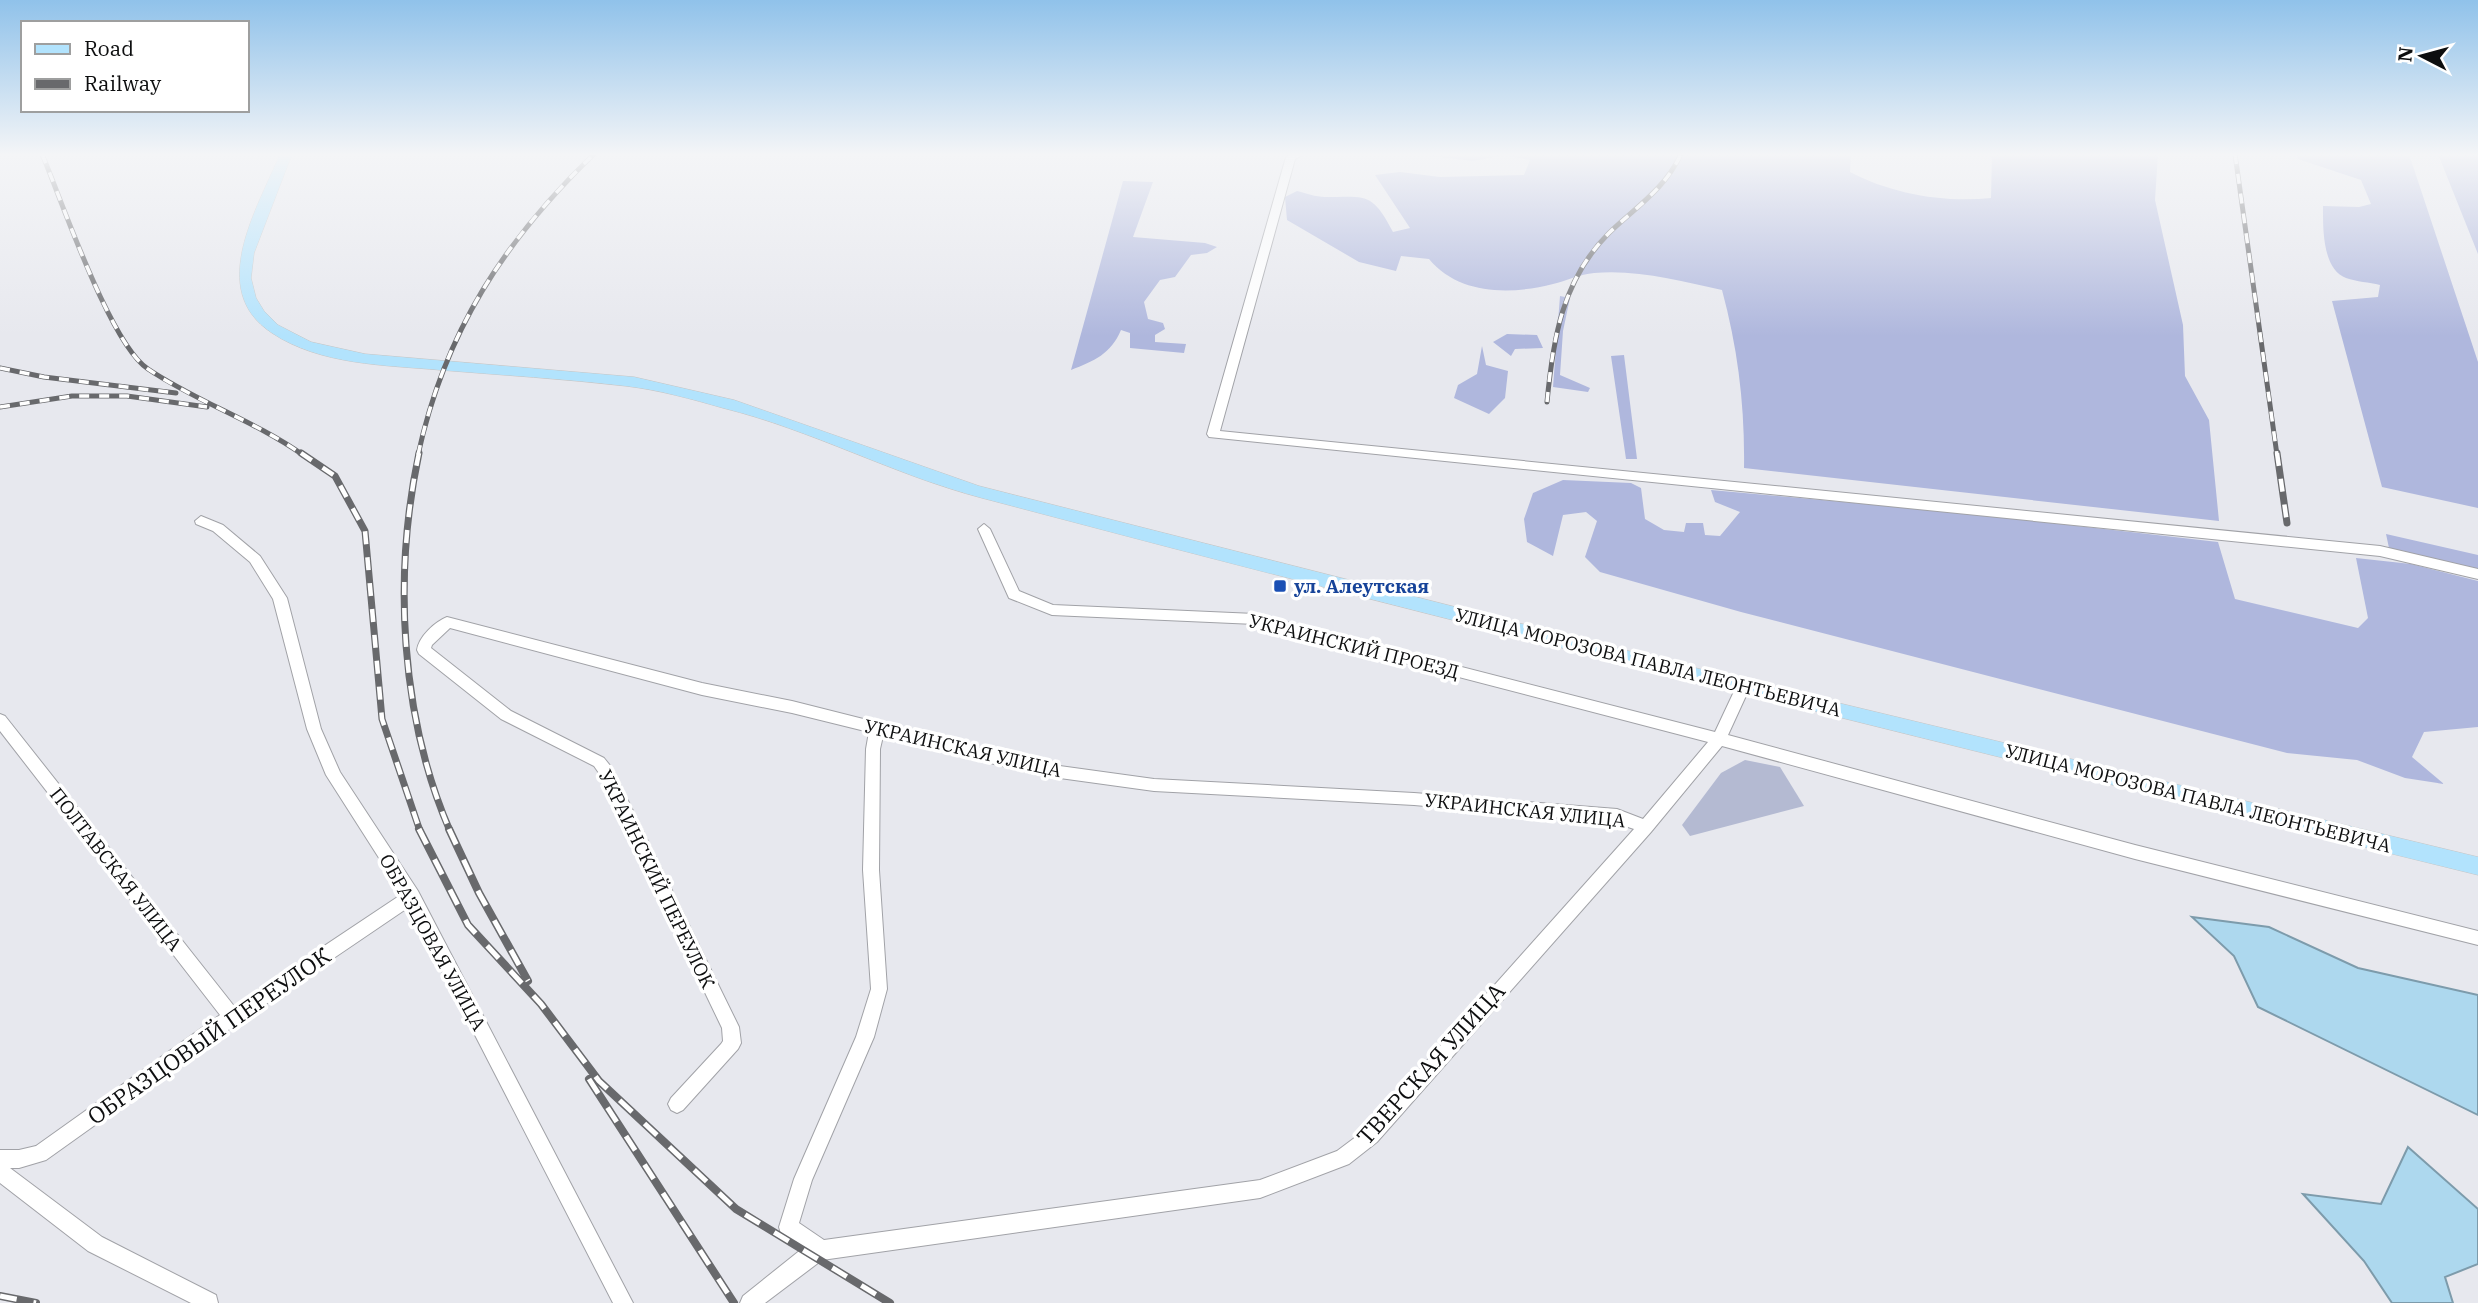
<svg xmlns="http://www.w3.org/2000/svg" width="2478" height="1303" viewBox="0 0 2478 1303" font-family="'IBM Plex Serif',serif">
<rect width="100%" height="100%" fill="#e7e8ee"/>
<!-- green -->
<path fill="#b4bad2" d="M 1745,760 L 1780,767 L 1804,806 L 1690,836 L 1682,825 L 1721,773 Z"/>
<!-- forest -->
<path fill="#afb7dd" d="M 1414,154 L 1851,154 L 1850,172 C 1892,194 1944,203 1991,198 L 1992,154 L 2158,154 L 2155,200 L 2183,325 L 2185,376 L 2209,420 L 2219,521 L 1744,468 C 1745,407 1738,349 1722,290 C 1681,281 1636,269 1594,273 C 1580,274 1566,281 1553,284 C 1510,295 1459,295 1429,259 L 1401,256 L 1396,271 L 1359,262 L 1287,220 L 1285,197 L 1297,191 C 1305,193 1316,197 1325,197 C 1365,197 1372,191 1393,232 L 1410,228 L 1375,175 L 1400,172 L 1440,177 L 1524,175 L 1530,160 L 1505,155 L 1473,161 Z
M 2296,154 L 2409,154 L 2478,362 L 2478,508 L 2382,487 L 2332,301 L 2378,297 L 2380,285 C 2369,282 2357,282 2346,278 C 2322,269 2323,227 2323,206 L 2359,207 L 2371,204 L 2361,180 L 2298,159 Z
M 2438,154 L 2478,154 L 2478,254 Z
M 1123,181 L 1153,182 L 1133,237 L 1205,243 L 1217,247 L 1207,253 L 1191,255 L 1175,277 L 1160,280 L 1144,302 L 1148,319 L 1163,323 L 1165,329 L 1155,335 L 1155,342 L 1186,344 L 1184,353 L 1130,348 L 1130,333 L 1121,330 C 1111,354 1094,361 1071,370 Z
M 1560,296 L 1570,298 L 1563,331 L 1560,375 L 1590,388 L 1588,392 L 1553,387 Z
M 1507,334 L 1537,335 L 1543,348 L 1515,349 L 1511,356 L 1493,342 Z
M 1482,346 L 1486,365 L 1508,371 L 1505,398 L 1489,414 L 1454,398 L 1458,385 L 1477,374 Z
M 1624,355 L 1637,459 L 1626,459 L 1611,356 Z
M 1563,480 L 1631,483 L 1641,488 L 1645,519 L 1664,530 L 1684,532 L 1686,523 L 1703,523 L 1705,535 L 1720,536 L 1740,512 L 1715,502 L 1711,490 L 1964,513 L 2218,542 L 2235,599 L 2358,628 L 2368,618 L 2356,558 L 2411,564 L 2478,581 L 2478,727 L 2424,732 L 2412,757 L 2444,784 L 2405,778 L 2357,760 L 2287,753 L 1741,612 L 1600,572 L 1585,557 L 1597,521 L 1586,512 L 1563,515 L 1553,556 L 1527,542 L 1524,519 L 1533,493 Z
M 2386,534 L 2478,555 L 2478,569 L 2389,548 Z"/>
<!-- water -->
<path fill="#add8ee" stroke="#7d9bab" stroke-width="2" d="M 2192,917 L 2269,927 L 2358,968 L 2478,995 L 2478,1115 L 2258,1007 L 2234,956 Z
M 2408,1147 L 2478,1209 L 2478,1264 L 2445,1277 L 2453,1303 L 2392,1303 L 2364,1261 L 2303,1194 L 2381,1204 Z"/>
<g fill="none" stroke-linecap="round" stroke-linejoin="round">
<defs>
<path id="minor" d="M 1291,154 L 1304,154 L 1295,159 L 1220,431 L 2380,546 L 2478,569 L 2478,579 L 2380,556 L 1209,437 L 1207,434 L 1286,157 Z
M 201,516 L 223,525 L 260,556 L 287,598 L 321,729 L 340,772 L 418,891 L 633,1303 L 613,1303 L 409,907 L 238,1023 L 46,1160 L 19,1168 L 10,1168 L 102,1237 L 216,1295 L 218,1303 L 191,1303 L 88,1251 L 0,1183 L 0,1150 L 19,1150 L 36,1146 L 220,1015 L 0,731 L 0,714 L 5,716 L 234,1006 L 402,894 L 326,775 L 307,729 L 273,599 L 250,562 L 213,531 L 196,524 L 195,521 Z
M 984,524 L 990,529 L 1019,591 L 1053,605 L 1255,614 L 1715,732 L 1738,683 L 1748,683 L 1750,687 L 1728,735 L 2135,845 L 2478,931 L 2478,945 L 2135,859 L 1722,746 L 1651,832 L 1377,1142 L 1349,1164 L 1260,1198 L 822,1260 L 765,1303 L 740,1303 L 743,1296 L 803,1248 L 781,1234 L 779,1227 L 794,1179 L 856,1037 L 871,989 L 863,870 L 866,749 L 869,732 L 792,713 L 702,695 L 450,628 L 432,645 L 431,648 L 511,711 L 604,758 L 612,768 L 739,1027 L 741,1043 L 738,1049 L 683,1110 L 677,1113 L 671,1110 L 668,1104 L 671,1098 L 721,1044 L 723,1041 L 722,1028 L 601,776 L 594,766 L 501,719 L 419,654 L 417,650 C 419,636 435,622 447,617 L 702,683 L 792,701 L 1038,763 L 1154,779 L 1414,793 L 1617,809 L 1643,819 L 1708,742 L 1255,624 L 1052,615 L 1009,598 L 978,529 ZM 883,736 L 1038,775 L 1154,791 L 1414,805 L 1616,823 L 1634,829 L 1365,1130 L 1337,1151 L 1260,1180 L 824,1240 L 799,1223 L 812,1180 L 874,1037 L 887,989 L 879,870 L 880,749 Z"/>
<path id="major" d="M 280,154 L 292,154 L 254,253 L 251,278 L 256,298 L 264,311 L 278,325 L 311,342 L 365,354 L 634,377 L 734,400 L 979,486 L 1743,680 L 2478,857 L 2478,875 C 1979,752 1479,630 982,498 C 894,475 812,430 723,408 C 692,399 659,390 626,386 C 565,379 502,375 440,370 C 385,365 320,365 272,333 C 206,290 258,208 280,154 Z"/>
</defs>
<!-- minor casing -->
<use href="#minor" stroke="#a1a2a7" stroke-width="2"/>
<!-- major casing -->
<use href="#major" stroke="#c5c5c5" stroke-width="1"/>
<!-- minor -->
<use href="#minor" fill="#fff" fill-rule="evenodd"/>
<!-- major -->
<use href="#major" fill="#b2e3fd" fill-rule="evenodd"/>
<defs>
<path id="rail-far2" d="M 42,154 C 62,201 110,344 148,369 C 197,402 255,421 303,455
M 2235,154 L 2277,455
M 0,368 L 44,377 L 176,393
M 1547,402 C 1553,339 1562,280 1609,233 C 1636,207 1665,189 1681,154
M 0,407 L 72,396 L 127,396 L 207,407
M 418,455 C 445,331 504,241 594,154"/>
<path id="rail-far1" d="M 301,453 L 335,476 L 365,531 L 382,719 L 420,831
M 419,453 C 393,575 400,716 450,831
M 2277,453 L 2287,523"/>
<path id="rail" d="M 419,829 L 468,925 L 541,1004 L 599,1081 L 736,1209 L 890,1303
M 449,829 L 479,893 L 528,981
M 589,1079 L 734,1303
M 0,1296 L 36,1303"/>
</defs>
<!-- rail-far2 casing -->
<use href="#rail-far2" stroke="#68696c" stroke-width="5"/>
<!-- rail-far1 casing -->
<use href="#rail-far1" stroke="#68696c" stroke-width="7"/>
<!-- rail casing -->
<use href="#rail" stroke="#68696c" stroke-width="8"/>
<!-- rail-far2 -->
<use href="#rail-far2" stroke="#fff" stroke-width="3.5" stroke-dasharray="10" stroke-linecap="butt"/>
<!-- rail-far1 -->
<use href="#rail-far1" stroke="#fff" stroke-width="4.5" stroke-dasharray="13" stroke-linecap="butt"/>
<!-- rail -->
<use href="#rail" stroke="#fff" stroke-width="5" stroke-dasharray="17" stroke-linecap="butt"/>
</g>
<!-- sky -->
<linearGradient id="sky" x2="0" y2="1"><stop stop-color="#90c2ea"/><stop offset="0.46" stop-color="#f4f5f7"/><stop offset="1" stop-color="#f4f5f7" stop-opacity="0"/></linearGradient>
<rect width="2478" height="336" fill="url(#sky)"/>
<!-- markers -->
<rect fill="#1a4fb4" stroke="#fff" stroke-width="2.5" x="1273" y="579" width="14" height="14" rx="3.5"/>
<g text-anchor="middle" stroke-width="7" stroke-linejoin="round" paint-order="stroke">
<!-- transit labels -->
<g font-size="19" font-weight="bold" fill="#164399" stroke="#fff" text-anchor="start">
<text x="1294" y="593">ул. Алеутская</text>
</g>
<!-- street labels -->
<g font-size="19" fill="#0d0e0f" stroke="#fff">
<text transform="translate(1354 646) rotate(14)" y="7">УКРАИНСКИЙ ПРОЕЗД</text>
<text transform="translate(1648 662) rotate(14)" y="7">УЛИЦА МОРОЗОВА ПАВЛА ЛЕОНТЬЕВИЧА</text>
<text transform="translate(963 748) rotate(13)" y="7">УКРАИНСКАЯ УЛИЦА</text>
<text transform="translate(2198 798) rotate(14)" y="7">УЛИЦА МОРОЗОВА ПАВЛА ЛЕОНТЬЕВИЧА</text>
<text transform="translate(1525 810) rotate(6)" y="7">УКРАИНСКАЯ УЛИЦА</text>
<text transform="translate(116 869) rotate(52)" y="7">ПОЛТАВСКАЯ УЛИЦА</text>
<text transform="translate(657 879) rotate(64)" y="7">УКРАИНСКИЙ ПЕРЕУЛОК</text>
<text transform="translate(433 942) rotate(61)" y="7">ОБРАЗЦОВАЯ УЛИЦА</text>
</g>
<!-- near-street labels -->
<g font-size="23" fill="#0d0e0f" stroke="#fff">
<text transform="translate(209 1036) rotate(-35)" y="8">ОБРАЗЦОВЫЙ ПЕРЕУЛОК</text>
<text transform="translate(1431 1064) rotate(-48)" y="8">ТВЕРСКАЯ УЛИЦА</text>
</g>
</g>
<!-- legend -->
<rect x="21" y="21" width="228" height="91" fill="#ffffff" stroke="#9e9f9f" stroke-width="2"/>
<rect x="35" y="44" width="35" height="10" fill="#b2e3fd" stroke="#9e9f9f" stroke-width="2"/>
<text x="84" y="56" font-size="21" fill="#0d0e0f">Road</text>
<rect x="35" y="79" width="35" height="10" fill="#68696c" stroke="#9e9f9f" stroke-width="2"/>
<text x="84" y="91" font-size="21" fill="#0d0e0f">Railway</text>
<!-- north arrow -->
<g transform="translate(2422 56) rotate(276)" stroke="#ffffff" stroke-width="5" paint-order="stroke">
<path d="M0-5L12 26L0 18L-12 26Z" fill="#0d0e0f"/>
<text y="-10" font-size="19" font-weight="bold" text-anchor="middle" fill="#0d0e0f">N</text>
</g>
</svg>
